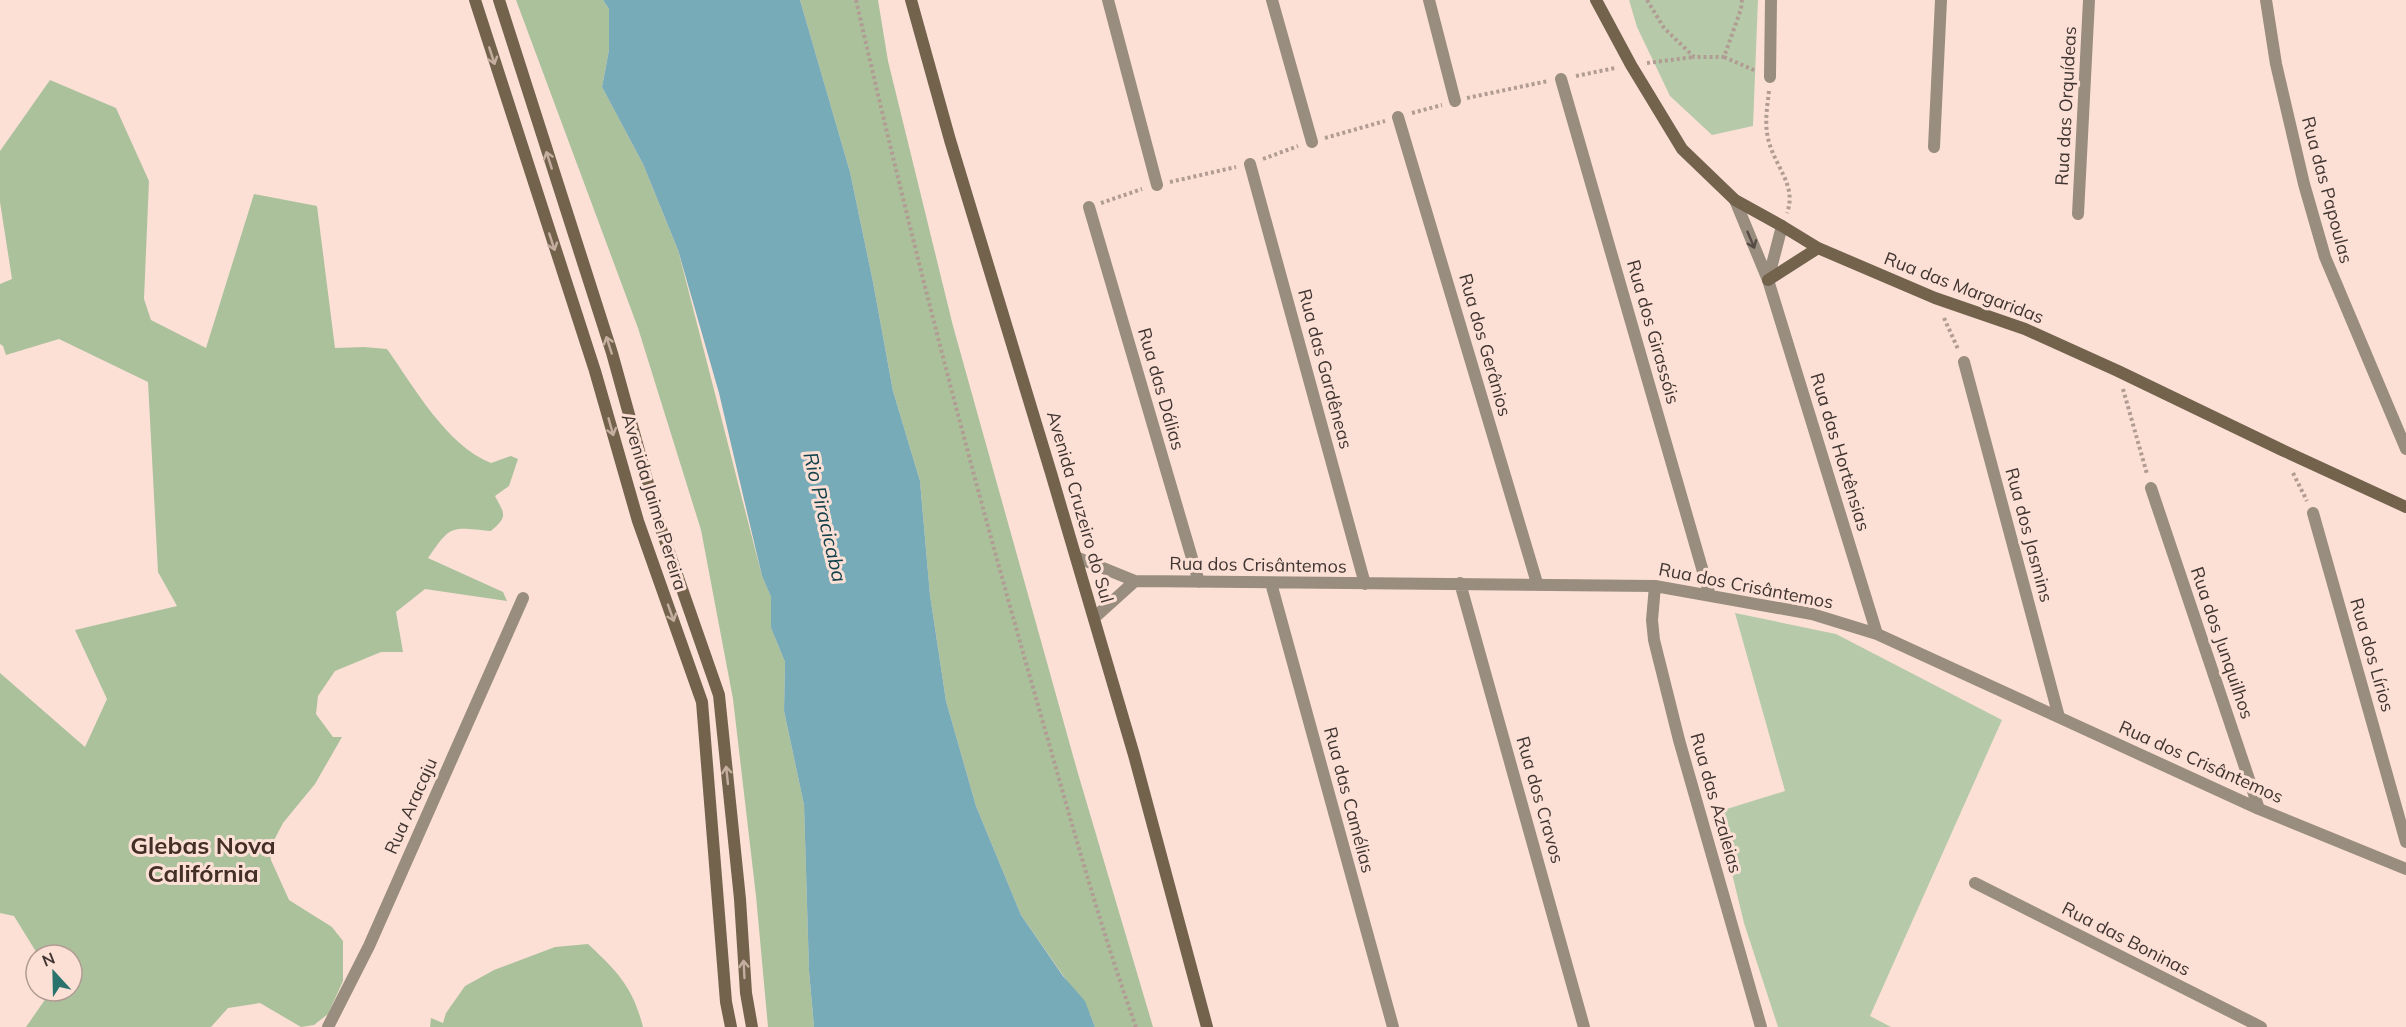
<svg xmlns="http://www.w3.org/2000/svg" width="2406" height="1027" viewBox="0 0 2406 1027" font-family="Mulish,sans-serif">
<rect width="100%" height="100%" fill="#fce0d6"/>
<!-- green -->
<path fill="#b6caa9" d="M 1629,0 L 1758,0 L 1753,126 L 1712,135 L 1670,96 L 1637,27 Z
M 1735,613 L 1836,634 L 2002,720 L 1870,1016 L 1891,1027 L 1778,1027 L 1744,923 L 1717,812 L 1785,791 Z"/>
<!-- forest -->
<path fill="#abc19c" d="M 516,0 L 603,0 L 609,9 L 609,50 L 602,87 L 643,164 L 678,250 L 762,576 L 771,597 L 771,628 L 785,662 L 784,711 L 804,805 L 809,971 L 814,1027 L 768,1027 L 756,896 L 733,699 L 701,530 L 638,328 Z
M 800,0 L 878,0 L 888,61 L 953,326 L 1077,770 L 1153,1027 L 1095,1027 L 1090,1014 L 1021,915 L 976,806 L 946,701 L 930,595 L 920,481 L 893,391 L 873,282 L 850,172 Z
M 50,80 L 116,108 L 149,181 L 144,299 L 151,320 L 206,348 L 254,194 L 317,206 L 335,348 L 364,347 L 387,349 C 414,387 447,446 491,463 L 511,456 L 518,459 L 509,486 L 495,496 C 505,515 508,516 491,531 C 451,527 451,524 428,558 L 503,592 L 507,601 L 425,589 L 396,612 L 403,652 L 381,652 L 335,671 L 318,696 L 316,714 L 333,737 L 342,737 L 315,784 L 283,823 L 270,848 L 271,860 L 289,900 L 332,927 L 343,941 L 343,981 L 328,1014 L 314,1025 L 301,1027 L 260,1003 L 228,1008 L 211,1027 L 26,1027 L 51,991 L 72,991 L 72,955 L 38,955 L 14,916 L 0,913 L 0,673 L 85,747 L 107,699 L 75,630 L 177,606 L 158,572 L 148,382 L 59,339 L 6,355 L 3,346 L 0,344 L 0,284 L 12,279 L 0,202 L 0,151 Z
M 588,944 C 617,971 633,987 643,1027 L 430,1027 L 431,1018 L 443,1023 L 446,1013 L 465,986 L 494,970 L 555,947 Z"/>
<!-- water -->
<path fill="#78abb8" d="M 603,0 L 800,0 L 850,172 L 873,282 L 893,391 L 920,481 L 930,595 L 946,701 L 976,806 L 1021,915 L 1063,976 L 1085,1001 L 1095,1027 L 814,1027 L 809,971 L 804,805 L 784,711 L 785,662 L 771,628 L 771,597 L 762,576 L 719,393 L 678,250 L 643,164 L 602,87 L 609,50 L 609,9 Z"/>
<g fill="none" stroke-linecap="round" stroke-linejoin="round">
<!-- path -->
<path stroke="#b19c94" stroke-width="4" stroke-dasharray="3 3" stroke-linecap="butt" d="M 856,0 C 910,236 971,472 1038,705 C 1069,813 1098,921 1136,1027
M 1647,0 L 1664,28 L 1694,57 L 1724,57 L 1741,9 L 1742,0
M 1724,57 L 1756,71
M 1647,63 L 1694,57
M 1576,76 L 1615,68
M 1769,91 C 1767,108 1764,125 1769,142 C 1776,168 1797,186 1787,213
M 1467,98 L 1548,81
M 1412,113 L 1442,105
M 1325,138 L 1385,121
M 1263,159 L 1298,146
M 1170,182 L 1236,167
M 1101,203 L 1142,189
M 1944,318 L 1958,349
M 2123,389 L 2147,474
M 2293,473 L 2307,501"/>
<!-- street -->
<path stroke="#998d7f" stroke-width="12" d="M 1108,0 L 1157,185
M 1272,0 L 1312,142
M 1429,0 L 1455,101
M 2266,0 L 2276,64 L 2304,184 L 2325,257 L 2406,449
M 1770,77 L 1771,0
M 1561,79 L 1710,596
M 1398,117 L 1537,583
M 1934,147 L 1941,0
M 1250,164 L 1365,584
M 1735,200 L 1768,280 L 1877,634
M 1089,207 L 1199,582
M 2078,214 L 2089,0
M 1768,280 L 1782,226
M 1964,362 L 2059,717
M 2151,488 L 2259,809
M 2313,513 L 2406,842
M 1076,557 L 1135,581 L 1655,586 L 1812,614 L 1877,634 L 2259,809 L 2406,869
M 1271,583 L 1393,1027
M 1460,583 L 1584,1027
M 1655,586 L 1652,620 L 1654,640 L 1679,740 L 1761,1027
M 1094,618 L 1135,581
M 1975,883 L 2261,1027
M 328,1027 L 369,946 L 523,598"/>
<!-- secondary -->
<path stroke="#73634d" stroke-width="12" d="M 475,0 L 595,371 L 638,521 L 702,702 L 726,1002 L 731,1027
M 499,0 L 612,353 L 659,523 L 719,695 L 740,899 L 746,993 L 752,1027
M 911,0 L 950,140 L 1051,473 L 1134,755 L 1207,1027
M 1596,0 L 1631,65 L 1682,149 L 1735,200 L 1782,226 L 1818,248 L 1935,298 L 2025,329 L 2118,371 L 2282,450 L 2406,507
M 1768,280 L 1818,248"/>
</g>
<!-- one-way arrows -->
<defs><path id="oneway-shaft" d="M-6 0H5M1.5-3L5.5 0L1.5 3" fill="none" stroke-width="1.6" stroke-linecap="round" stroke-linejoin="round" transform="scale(1.5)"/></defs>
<g stroke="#c5ae9f">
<use href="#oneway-shaft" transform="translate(492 56) rotate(72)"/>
<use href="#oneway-shaft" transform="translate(549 160) rotate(-108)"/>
<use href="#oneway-shaft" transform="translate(552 242) rotate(72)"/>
<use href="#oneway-shaft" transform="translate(609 345) rotate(-108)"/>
<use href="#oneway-shaft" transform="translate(611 427) rotate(74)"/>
<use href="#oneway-shaft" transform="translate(671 613) rotate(70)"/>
<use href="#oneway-shaft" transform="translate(727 775) rotate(-96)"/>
<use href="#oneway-shaft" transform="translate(744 969) rotate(-93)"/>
</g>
<use stroke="#564b44" href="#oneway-shaft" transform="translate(1751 240) rotate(67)"/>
<g text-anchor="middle" stroke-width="6" stroke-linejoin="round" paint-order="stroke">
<!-- street labels -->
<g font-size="18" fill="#403531" stroke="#fce0d6">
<text transform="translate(2066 106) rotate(-87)" y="6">Rua das Orquídeas</text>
<text transform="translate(2327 190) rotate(75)" y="6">Rua das Papoulas</text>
<text transform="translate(1964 288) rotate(21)" y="6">Rua das Margaridas</text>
<text transform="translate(1653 332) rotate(74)" y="6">Rua dos Girassóis</text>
<text transform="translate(1485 345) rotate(74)" y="6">Rua dos Gerânios</text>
<text transform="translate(1325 369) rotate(75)" y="6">Rua das Gardêneas</text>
<text transform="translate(1161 389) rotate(74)" y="6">Rua das Dálias</text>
<text transform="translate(1840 452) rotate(73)" y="6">Rua das Hortênsias</text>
<text transform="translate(654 502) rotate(73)" y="6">Avenida Jaime Pereira</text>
<text transform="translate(1080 507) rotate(74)" y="6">Avenida Cruzeiro do Sul</text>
<text transform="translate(2029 535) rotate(75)" y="6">Rua dos Jasmins</text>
<text transform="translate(1258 565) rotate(1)" y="6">Rua dos Crisântemos</text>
<text transform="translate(1746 586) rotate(11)" y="6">Rua dos Crisântemos</text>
<text transform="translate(2222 643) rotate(71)" y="6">Rua dos Junquilhos</text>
<text transform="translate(2372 655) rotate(74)" y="6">Rua dos Lírios</text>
<text transform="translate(2201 762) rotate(24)" y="6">Rua dos Crisântemos</text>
<text transform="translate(1349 800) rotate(75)" y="6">Rua das Camélias</text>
<text transform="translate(1540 800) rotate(74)" y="6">Rua dos Cravos</text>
<text transform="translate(1716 803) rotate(74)" y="6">Rua das Azaleias</text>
<text transform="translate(411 806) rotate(-66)" y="6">Rua Aracaju</text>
<text transform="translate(2126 939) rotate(27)" y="6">Rua das Boninas</text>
</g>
<!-- water labels -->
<g font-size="20" font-style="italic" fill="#13424c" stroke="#fce0d6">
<text transform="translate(825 517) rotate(77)" y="7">Rio Piracicaba</text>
</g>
<!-- district labels -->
<g font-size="24" font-weight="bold" fill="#442f27" stroke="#fce0d6">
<text x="203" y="854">Glebas Nova<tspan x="203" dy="28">Califórnia</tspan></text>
</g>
</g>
<!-- north arrow -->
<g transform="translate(54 973) rotate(338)"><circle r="28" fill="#fce0d6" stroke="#b19c94" stroke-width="1.5"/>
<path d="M0-4.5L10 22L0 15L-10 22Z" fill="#2a736d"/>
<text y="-9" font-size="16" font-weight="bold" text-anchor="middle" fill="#403531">N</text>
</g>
</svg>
